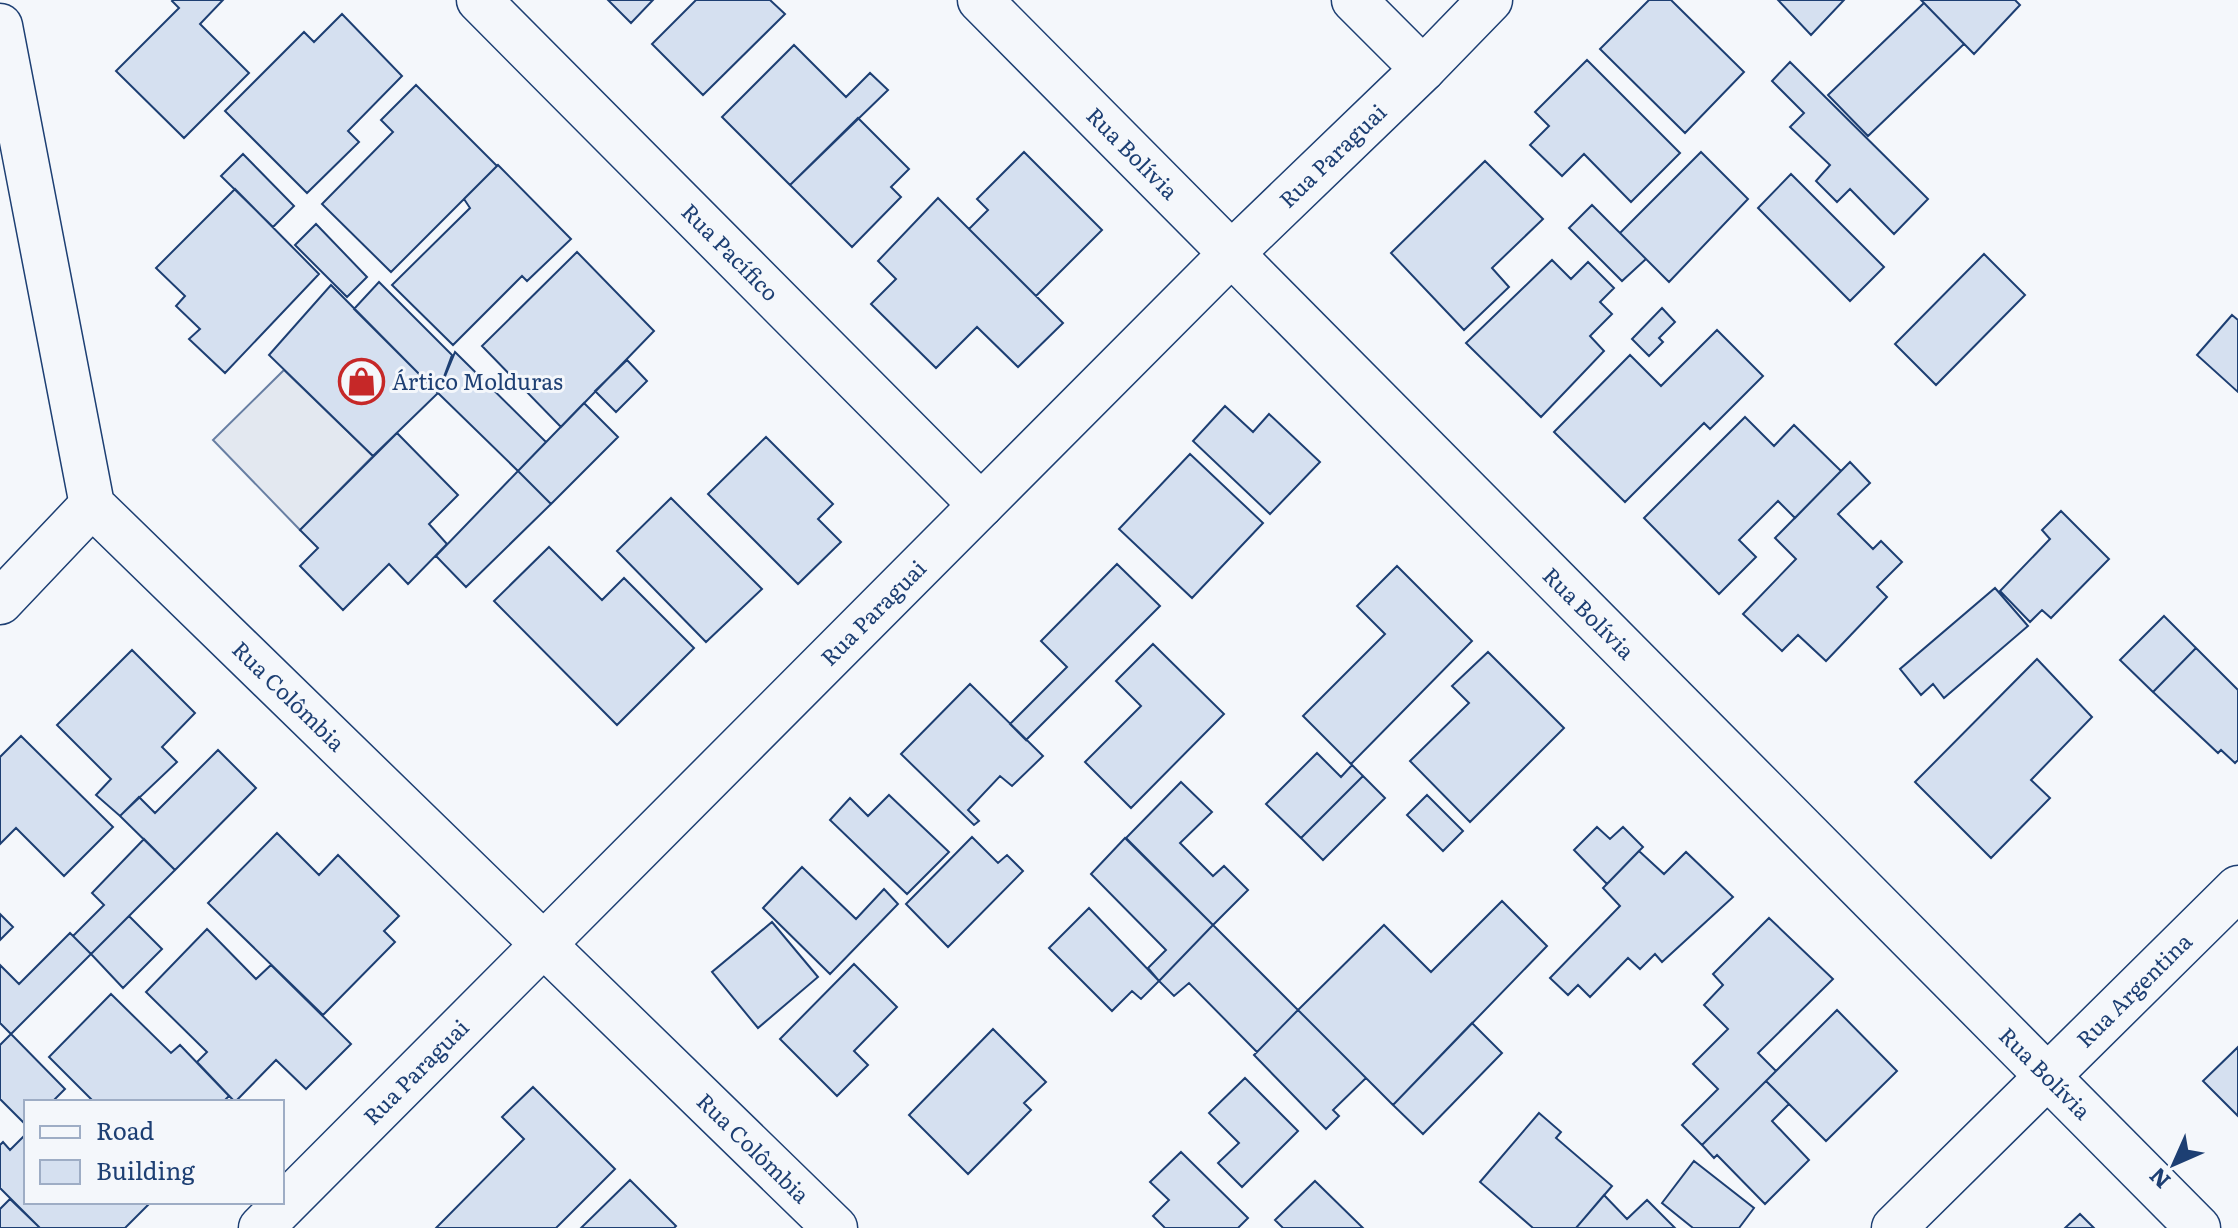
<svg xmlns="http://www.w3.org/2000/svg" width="2238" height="1228" viewBox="0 0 2238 1228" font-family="Literata,serif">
<rect width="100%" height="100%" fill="#f4f7fb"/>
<!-- parking -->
<path fill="#e3e8f0" stroke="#687fa3" stroke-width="2" d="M 284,370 L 373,456 L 300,530 L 213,440 Z"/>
<!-- building -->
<path fill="#d5e0f0" stroke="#1d3f73" stroke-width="2" d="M 173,0 L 223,0 L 200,24 L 249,73 L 184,138 L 116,71 L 179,8 L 172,1 Z
M 608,0 L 653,0 L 631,23 Z
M 696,0 L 770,0 L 785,14 L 703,95 L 652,44 Z
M 1649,0 L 1671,0 L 1744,72 L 1685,133 L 1600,49 Z
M 1778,0 L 1844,0 L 1811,35 Z
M 1921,0 L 2015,0 L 2020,5 L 1974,54 Z
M 1924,3 L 1964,44 L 1868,136 L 1828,95 Z
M 342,14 L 402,76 L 348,131 L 359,142 L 307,193 L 225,111 L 304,32 L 314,42 Z
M 794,45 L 846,97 L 870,73 L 888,90 L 790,185 L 722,117 Z
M 1587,60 L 1680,153 L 1631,202 L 1584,154 L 1562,176 L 1530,145 L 1549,126 L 1535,112 Z
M 1790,62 L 1928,199 L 1894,234 L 1850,189 L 1837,202 L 1816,181 L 1830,165 L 1790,127 L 1804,113 L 1772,81 Z
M 416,85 L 497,166 L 391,272 L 322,204 L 393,132 L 381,120 Z
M 858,118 L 909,169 L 891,187 L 901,197 L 852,247 L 790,185 Z
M 1024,152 L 1102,230 L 1036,296 L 969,229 L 988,210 L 977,199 Z
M 1701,152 L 1748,199 L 1669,282 L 1620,233 Z
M 243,154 L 294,206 L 273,227 L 221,176 Z
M 1485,161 L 1543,219 L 1492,268 L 1509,287 L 1464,330 L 1391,253 Z
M 498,165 L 571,239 L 527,281 L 522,276 L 453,345 L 392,285 L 470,208 L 464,199 Z
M 1791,174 L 1884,267 L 1850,301 L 1758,208 Z
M 235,189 L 319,274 L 225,373 L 189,339 L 200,329 L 176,306 L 185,296 L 156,268 Z
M 938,198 L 1063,323 L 1018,367 L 977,327 L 936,368 L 871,304 L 896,279 L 878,261 Z
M 1592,205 L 1646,259 L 1622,281 L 1569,228 Z
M 316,224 L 367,277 L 347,297 L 295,245 Z
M 577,252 L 654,331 L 561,427 L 482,346 Z
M 1984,254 L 2025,295 L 1936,385 L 1895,344 Z
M 1552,260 L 1571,279 L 1588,262 L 1614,288 L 1600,302 L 1612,314 L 1590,336 L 1604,351 L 1541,417 L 1466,343 Z
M 379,282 L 452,355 L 438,393 L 354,309 Z
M 331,285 L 438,393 L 373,456 L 269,355 Z
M 1662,308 L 1675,322 L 1659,338 L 1663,342 L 1649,356 L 1632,339 Z
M 2232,315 L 2238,320 L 2238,392 L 2197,355 Z
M 1717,330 L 1763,376 L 1710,429 L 1704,423 L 1625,502 L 1554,432 L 1630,355 L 1661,386 Z
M 455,352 L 546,442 L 518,471 L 438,393 Z
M 627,360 L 647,381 L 616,412 L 595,391 Z
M 584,403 L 618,437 L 551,504 L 518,471 Z
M 1225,406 L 1253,432 L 1269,414 L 1320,462 L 1270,514 L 1193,441 Z
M 1745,417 L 1774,446 L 1794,425 L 1841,471 L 1795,518 L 1778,501 L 1739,540 L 1756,557 L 1719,594 L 1644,518 Z
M 397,433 L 458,495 L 429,524 L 447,544 L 408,584 L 389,564 L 343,610 L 300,566 L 318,548 L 300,530 Z
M 766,437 L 833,504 L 818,519 L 841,542 L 798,584 L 708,494 Z
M 1190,454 L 1263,523 L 1192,598 L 1119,529 Z
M 1850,462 L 1870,483 L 1838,514 L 1873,549 L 1881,541 L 1902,562 L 1877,587 L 1887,597 L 1826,661 L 1798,635 L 1782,651 L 1743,614 L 1796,559 L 1775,538 Z
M 518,471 L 551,504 L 466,587 L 436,556 Z
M 671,498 L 762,589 L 706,642 L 617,551 Z
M 2061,511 L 2109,559 L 2051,618 L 2042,610 L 2030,622 L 2000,591 L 2050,539 L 2042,530 Z
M 549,547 L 602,600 L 624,578 L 694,648 L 617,725 L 494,601 Z
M 1117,564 L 1160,606 L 1026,740 L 1010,724 L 1067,667 L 1041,641 Z
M 1397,566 L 1472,641 L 1351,764 L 1303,716 L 1385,634 L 1357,606 Z
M 1995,588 L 2028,626 L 1944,698 L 1933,684 L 1921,695 L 1900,669 Z
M 2164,616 L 2196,648 L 2153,692 L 2120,660 Z
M 1153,644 L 1224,714 L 1131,808 L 1085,762 L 1141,706 L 1116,681 Z
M 2196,648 L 2238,690 L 2238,760 L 2235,763 L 2221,750 L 2218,753 L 2153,692 Z
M 132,650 L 195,713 L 162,747 L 177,762 L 120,816 L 96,795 L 111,779 L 57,725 Z
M 1488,652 L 1564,728 L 1470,822 L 1410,761 L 1469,703 L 1452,686 Z
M 2037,659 L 2092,717 L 2031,780 L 2050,798 L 1991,858 L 1915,782 Z
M 970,684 L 1043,756 L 1012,786 L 1000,776 L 968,810 L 979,821 L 974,825 L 901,754 Z
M 21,736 L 113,827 L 64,876 L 16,828 L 0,844 L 0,757 Z
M 218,750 L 256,788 L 175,870 L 120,816 L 139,797 L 155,813 Z
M 1317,753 L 1341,777 L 1352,765 L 1363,776 L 1301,838 L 1266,804 Z
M 1363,776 L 1385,798 L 1323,860 L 1301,838 Z
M 1181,782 L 1212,812 L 1180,843 L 1213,876 L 1224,866 L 1248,890 L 1213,925 L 1126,838 Z
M 889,795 L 949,852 L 907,894 L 830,820 L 850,798 L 868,816 Z
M 1427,795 L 1463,831 L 1443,851 L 1407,815 Z
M 1597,827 L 1610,839 L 1623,827 L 1643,847 L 1607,884 L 1574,850 Z
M 277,833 L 319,875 L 338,855 L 399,916 L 384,931 L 395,942 L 323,1015 L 208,903 Z
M 972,837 L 998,863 L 1007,855 L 1023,871 L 948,947 L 906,904 Z
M 1125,838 L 1213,925 L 1159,981 L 1148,968 L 1166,950 L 1091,874 Z
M 144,839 L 175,870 L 91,954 L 73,936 L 104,905 L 92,893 Z
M 1639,851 L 1664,874 L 1686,852 L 1733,897 L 1662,962 L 1655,954 L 1640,969 L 1628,958 L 1590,997 L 1578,985 L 1568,995 L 1550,978 L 1620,906 L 1603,888 Z
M 802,867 L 856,919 L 884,889 L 898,904 L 830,974 L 763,908 Z
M 1502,901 L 1547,946 L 1393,1105 L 1298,1010 L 1384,925 L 1431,972 Z
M 1089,908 L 1159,981 L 1141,999 L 1132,991 L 1112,1011 L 1049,948 Z
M 0,914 L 13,927 L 0,940 Z
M 129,916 L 162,949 L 123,988 L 91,954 Z
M 1769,918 L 1833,979 L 1758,1053 L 1776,1071 L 1702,1145 L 1682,1125 L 1718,1089 L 1693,1064 L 1728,1029 L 1704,1005 L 1723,985 L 1713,974 Z
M 772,922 L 818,977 L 758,1028 L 712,972 Z
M 1213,925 L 1298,1010 L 1257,1052 L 1189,983 L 1174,996 L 1159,981 Z
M 207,929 L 256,979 L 271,965 L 351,1044 L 306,1089 L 276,1060 L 235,1102 L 197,1062 L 207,1052 L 146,992 Z
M 70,933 L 91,954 L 11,1034 L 0,1023 L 0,965 L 19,984 Z
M 854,964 L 897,1007 L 854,1051 L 868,1065 L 837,1096 L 780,1039 Z
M 111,994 L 171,1053 L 180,1045 L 229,1096 L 223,1102 L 94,1102 L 49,1057 Z
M 1298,1010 L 1366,1078 L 1333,1110 L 1339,1116 L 1326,1129 L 1254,1055 Z
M 1837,1010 L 1897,1071 L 1826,1141 L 1766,1081 Z
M 1472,1023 L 1502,1053 L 1423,1134 L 1393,1105 Z
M 993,1029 L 1046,1082 L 1024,1103 L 1031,1110 L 968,1174 L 909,1115 Z
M 11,1034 L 65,1089 L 52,1102 L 26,1102 L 26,1125 L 0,1099 L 0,1045 Z
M 2238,1047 L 2238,1116 L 2203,1081 Z
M 1245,1078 L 1298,1131 L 1242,1187 L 1218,1163 L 1239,1143 L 1209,1113 Z
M 1766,1081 L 1789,1104 L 1772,1121 L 1809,1160 L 1765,1204 L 1717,1155 L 1714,1158 L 1702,1145 Z
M 533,1087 L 615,1169 L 556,1228 L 436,1228 L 524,1139 L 502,1117 Z
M 1539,1113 L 1561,1132 L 1556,1138 L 1612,1186 L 1576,1228 L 1533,1228 L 1480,1182 Z
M 26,1134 L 26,1202 L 151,1202 L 125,1228 L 40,1228 L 0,1188 L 0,1145 L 3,1142 L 10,1150 Z
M 1181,1152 L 1248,1218 L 1238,1228 L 1165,1228 L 1153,1216 L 1169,1200 L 1150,1182 Z
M 1694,1161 L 1754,1208 L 1739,1228 L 1693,1228 L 1662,1203 Z
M 630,1180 L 676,1226 L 674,1228 L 581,1228 Z
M 1315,1181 L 1363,1228 L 1283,1228 L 1275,1220 Z
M 1604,1195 L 1627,1219 L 1647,1200 L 1675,1228 L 1576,1228 Z
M 10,1199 L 40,1228 L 0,1228 L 0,1209 Z
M 2080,1214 L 2094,1228 L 2065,1228 Z"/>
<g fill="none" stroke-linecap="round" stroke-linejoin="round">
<defs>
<g id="street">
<path id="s1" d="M 479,0 L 981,505"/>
<path d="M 1354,0 L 1423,69"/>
<path id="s2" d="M 0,26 L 92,505 L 835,1228"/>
<path d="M 0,602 L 92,505"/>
<path id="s3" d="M 261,1228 L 1232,253 L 1423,69 L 1490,0"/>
<path id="s4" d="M 1894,1228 L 2238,888"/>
</g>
<g id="secondary">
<path id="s5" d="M 980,0 L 2198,1228"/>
</g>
</defs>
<!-- street casing -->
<use href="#street" stroke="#1d3f73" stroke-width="47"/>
<!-- secondary casing -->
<use href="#secondary" stroke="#1d3f73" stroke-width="47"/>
<!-- street -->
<use href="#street" stroke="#f4f7fb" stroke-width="44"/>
<!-- secondary -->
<use href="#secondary" stroke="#f4f7fb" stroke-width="44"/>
</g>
<!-- icons -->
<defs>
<symbol id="shop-ring" viewBox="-11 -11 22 22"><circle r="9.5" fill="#f4f7fb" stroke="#c62828" stroke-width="1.5"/><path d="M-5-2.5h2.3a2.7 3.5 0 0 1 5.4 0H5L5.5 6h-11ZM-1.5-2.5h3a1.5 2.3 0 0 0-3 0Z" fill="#c62828"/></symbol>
</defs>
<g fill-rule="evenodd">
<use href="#shop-ring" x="336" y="356" width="51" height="51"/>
</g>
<g text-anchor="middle" stroke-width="6" stroke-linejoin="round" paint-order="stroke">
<!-- street labels -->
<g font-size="22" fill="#1d3f73" stroke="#f4f7fb">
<text dy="8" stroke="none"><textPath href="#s5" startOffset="216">Rua Bolívia</textPath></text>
<text dy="8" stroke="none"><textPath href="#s3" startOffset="1516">Rua Paraguai</textPath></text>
<text dy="8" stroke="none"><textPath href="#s1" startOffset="356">Rua Pacífico</textPath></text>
<text dy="8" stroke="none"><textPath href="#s3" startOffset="868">Rua Paraguai</textPath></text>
<text dy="8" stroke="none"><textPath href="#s5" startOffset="864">Rua Bolívia</textPath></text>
<text dy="8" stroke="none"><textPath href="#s2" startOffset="762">Rua Colômbia</textPath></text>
<text dy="8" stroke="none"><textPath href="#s4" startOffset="338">Rua Argentina</textPath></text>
<text dy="8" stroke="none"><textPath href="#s3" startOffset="220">Rua Paraguai</textPath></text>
<text dy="8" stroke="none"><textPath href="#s5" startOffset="1512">Rua Bolívia</textPath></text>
<text dy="8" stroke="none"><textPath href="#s2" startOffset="1410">Rua Colômbia</textPath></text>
</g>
<!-- poi labels -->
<g font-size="22" fill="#1d3f73" stroke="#f4f7fb" text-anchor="start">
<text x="392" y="390">Ártico Molduras</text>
</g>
</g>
<!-- legend -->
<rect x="24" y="1100" width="260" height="104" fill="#f4f7fb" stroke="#9eadc5" stroke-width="2"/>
<rect x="40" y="1126" width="40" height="12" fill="#f4f7fb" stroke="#9eadc5" stroke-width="2"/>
<text x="96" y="1140" font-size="24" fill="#1d3f73">Road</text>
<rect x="40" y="1160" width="40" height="24" fill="#d5e0f0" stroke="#9eadc5" stroke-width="2"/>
<text x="96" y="1180" font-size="24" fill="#1d3f73">Building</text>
<!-- north arrow -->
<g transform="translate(2174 1164) rotate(225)" stroke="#f4f7fb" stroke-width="6" paint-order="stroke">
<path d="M0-6L14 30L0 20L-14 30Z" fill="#1d3f73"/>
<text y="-12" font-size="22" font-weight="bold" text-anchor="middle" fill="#1d3f73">N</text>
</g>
</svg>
